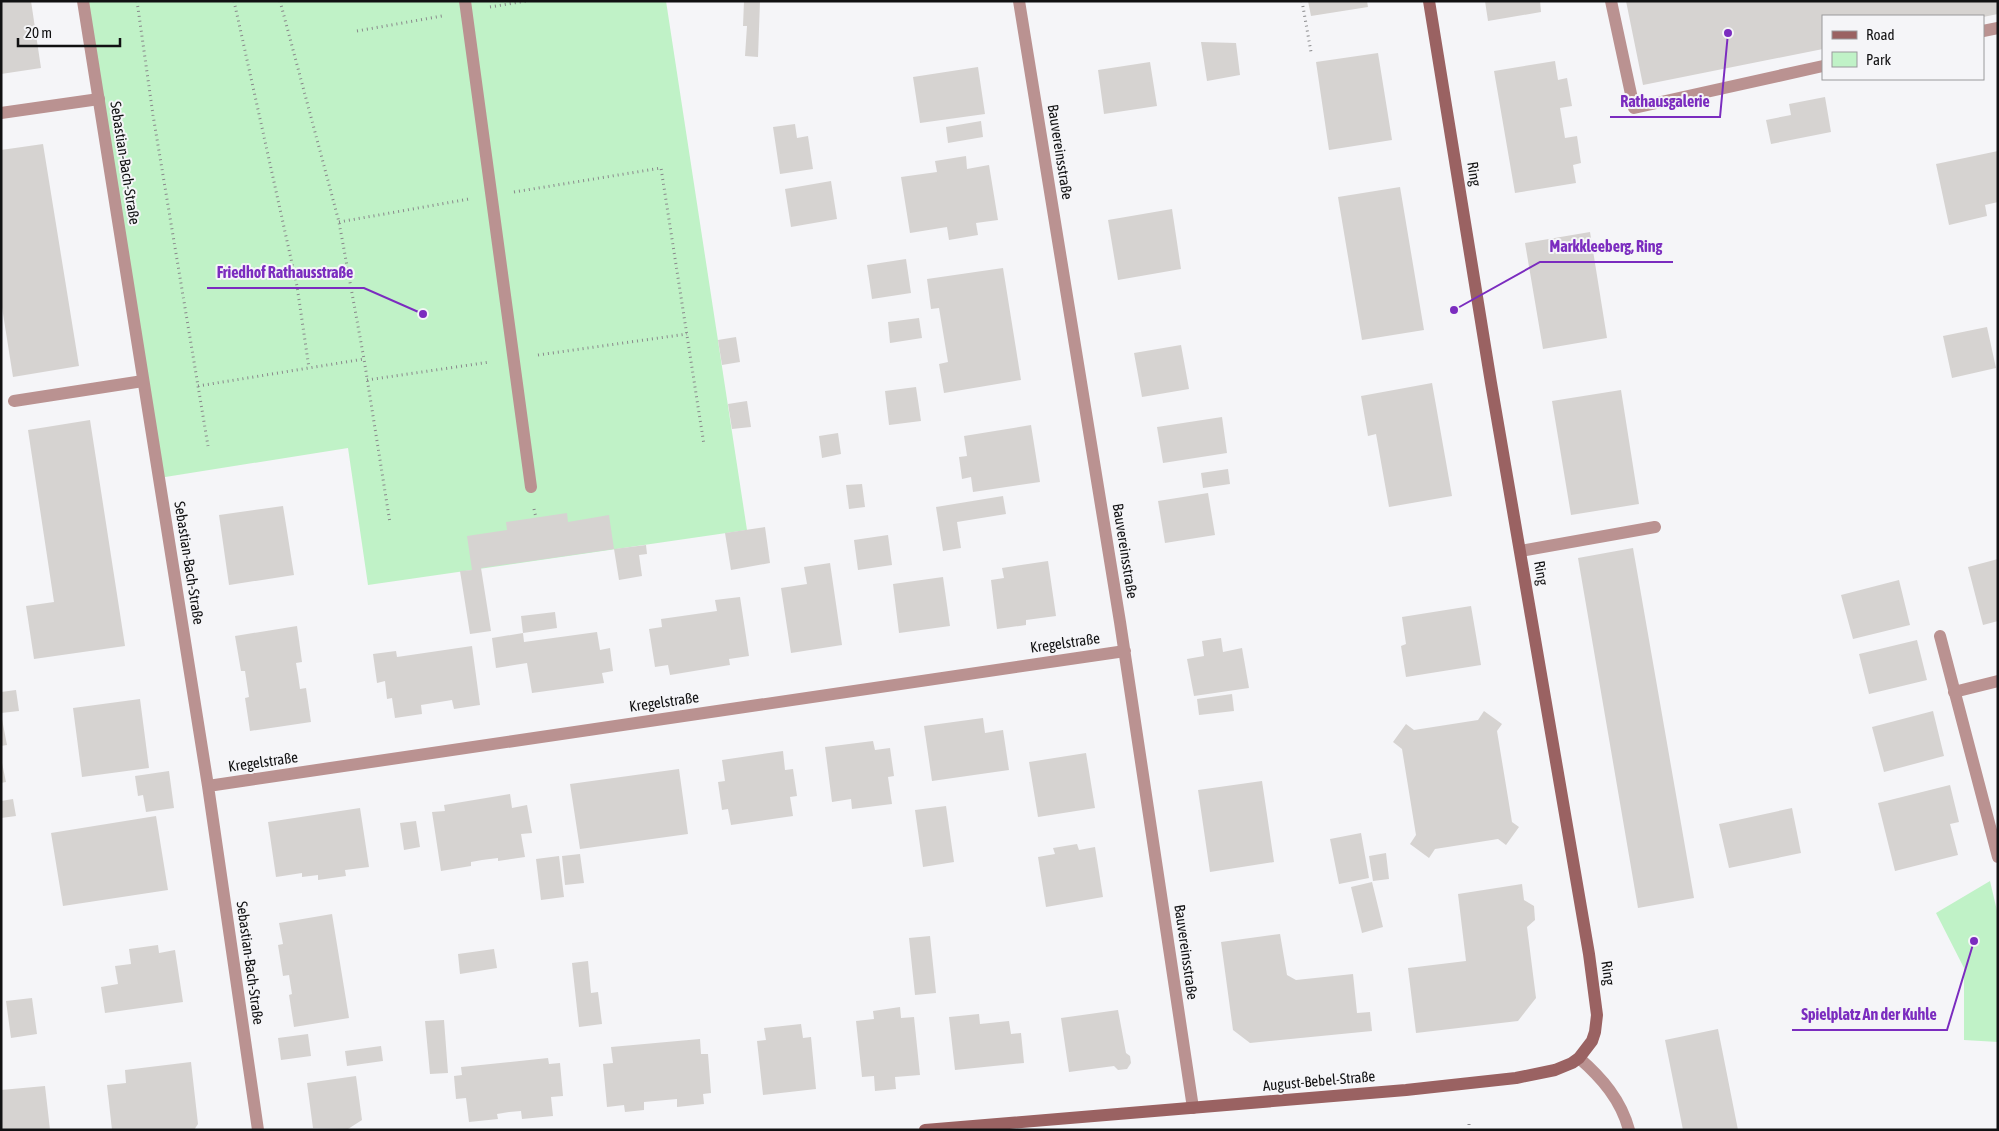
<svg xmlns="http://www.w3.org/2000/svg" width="1999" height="1131" viewBox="0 0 1999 1131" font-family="'Asap Condensed',sans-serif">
<rect width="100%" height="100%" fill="#f5f5f8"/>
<!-- green -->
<path fill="#c0f2c7" d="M 83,1 L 666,1 L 747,530 L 368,585 L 348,448 L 159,478 Z
M 1990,881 L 1998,915 L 1998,1042 L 1964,1040 L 1964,968 L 1936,913 Z"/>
<!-- building -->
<path fill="#d6d3d1" d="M 1,1 L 31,1 L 41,68 L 1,74 Z
M 744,1 L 760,1 L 758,57 L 745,56 L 747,26 L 743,26 Z
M 1308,1 L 1367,1 L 1368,7 L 1311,16 Z
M 1485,1 L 1540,1 L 1541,12 L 1488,21 Z
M 1626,1 L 1998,1 L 1998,14 L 1983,17 L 1823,16 L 1823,49 L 1643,85 Z
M 1201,42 L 1236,43 L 1240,75 L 1207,81 Z
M 1378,53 L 1392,140 L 1329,150 L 1316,62 Z
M 1555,61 L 1558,80 L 1567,78 L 1572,106 L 1560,108 L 1565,138 L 1577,136 L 1581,163 L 1573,165 L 1576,183 L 1515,193 L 1494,71 Z
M 1150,62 L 1157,106 L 1104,114 L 1098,70 Z
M 978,67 L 985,114 L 920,123 L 913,77 Z
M 1825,97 L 1831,132 L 1771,144 L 1766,120 L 1791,115 L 1789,104 Z
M 981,121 L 983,137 L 948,143 L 946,127 Z
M 795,124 L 797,138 L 808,136 L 813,169 L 780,174 L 773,127 Z
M 43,144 L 79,366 L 13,377 L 1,301 L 1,150 Z
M 1998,151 L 1998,202 L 1985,205 L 1987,216 L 1949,225 L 1936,164 Z
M 966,156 L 967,169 L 989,165 L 998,220 L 976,223 L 978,235 L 949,240 L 947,227 L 910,233 L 901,177 L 937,172 L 935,161 Z
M 831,181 L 837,219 L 791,227 L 785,189 Z
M 1400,187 L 1424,330 L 1362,340 L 1338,197 Z
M 1172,209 L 1181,269 L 1118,280 L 1108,220 Z
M 1590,232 L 1607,338 L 1543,349 L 1525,243 Z
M 906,259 L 911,293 L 872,299 L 867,265 Z
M 1003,268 L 1021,380 L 944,393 L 939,364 L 948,362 L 939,308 L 931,309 L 927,279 Z
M 919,318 L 922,338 L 890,343 L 888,322 Z
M 1987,327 L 1996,368 L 1952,378 L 1943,336 Z
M 736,337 L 740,362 L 722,365 L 718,340 Z
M 1181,345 L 1189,389 L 1142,397 L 1134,353 Z
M 1432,383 L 1452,496 L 1389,507 L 1376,434 L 1368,436 L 1361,396 Z
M 916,387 L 921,421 L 889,425 L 885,391 Z
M 1621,390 L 1639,504 L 1571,515 L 1552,401 Z
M 747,401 L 751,427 L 732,429 L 728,404 Z
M 1222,417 L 1227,453 L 1163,463 L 1157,427 Z
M 90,420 L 125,646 L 34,659 L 26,606 L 54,602 L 28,430 Z
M 1031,425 L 1040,482 L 973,492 L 971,477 L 962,479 L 959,457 L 967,456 L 964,436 Z
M 838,433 L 841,454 L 822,458 L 819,436 Z
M 1228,469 L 1230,484 L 1203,488 L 1201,473 Z
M 862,484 L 865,507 L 849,509 L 846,485 Z
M 1208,493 L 1215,535 L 1165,543 L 1158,501 Z
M 1003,496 L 1006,514 L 957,522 L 961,548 L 943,551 L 936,507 Z
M 283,506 L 294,575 L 229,585 L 219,515 Z
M 567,513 L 568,522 L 609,515 L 614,549 L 646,545 L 647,554 L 639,555 L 642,576 L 619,580 L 614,549 L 481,568 L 491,631 L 470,634 L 460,571 L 472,570 L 467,536 L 507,530 L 506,522 Z
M 765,527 L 770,563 L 731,570 L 725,533 Z
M 888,535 L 892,565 L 858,570 L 854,540 Z
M 1633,548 L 1694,898 L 1638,908 L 1578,558 Z
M 1998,559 L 1998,621 L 1983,625 L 1968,567 Z
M 1048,561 L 1056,616 L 1026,620 L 1026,625 L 997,629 L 991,580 L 1004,578 L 1002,568 Z
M 830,563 L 842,645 L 791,653 L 781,588 L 807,584 L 804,567 Z
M 943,577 L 950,626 L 899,633 L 893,584 Z
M 1899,580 L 1910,625 L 1853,639 L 1841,595 Z
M 740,597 L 749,656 L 729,659 L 730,665 L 670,675 L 668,665 L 655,667 L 649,629 L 662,627 L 661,619 L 717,611 L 715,600 Z
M 1471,606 L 1481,665 L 1406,677 L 1401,646 L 1406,644 L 1402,617 Z
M 555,612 L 557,628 L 523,633 L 521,616 Z
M 297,626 L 302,662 L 296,663 L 298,675 L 300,689 L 306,688 L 311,722 L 250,731 L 245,698 L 249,697 L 245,671 L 241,671 L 235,636 Z
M 597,632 L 600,650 L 610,648 L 613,671 L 602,673 L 604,683 L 532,693 L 527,663 L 496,668 L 492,638 L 523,633 L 524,642 Z
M 1221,638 L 1223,652 L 1242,648 L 1249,688 L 1194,696 L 1187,659 L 1204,656 L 1202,641 Z
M 1917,640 L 1927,680 L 1869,694 L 1859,654 Z
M 472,646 L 480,705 L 454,709 L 452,700 L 421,705 L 422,714 L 395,718 L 392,698 L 387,699 L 385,681 L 377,683 L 373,654 L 396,651 L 397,657 Z
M 16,690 L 19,711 L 1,713 L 1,692 Z
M 1232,694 L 1234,711 L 1199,715 L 1197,699 Z
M 140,699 L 149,768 L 82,777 L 73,708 Z
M 1484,711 L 1502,724 L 1497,731 L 1512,822 L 1519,827 L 1506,845 L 1498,839 L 1435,849 L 1429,858 L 1410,844 L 1416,835 L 1402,749 L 1393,742 L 1406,724 L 1414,730 L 1478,720 Z
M 1933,711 L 1944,756 L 1884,772 L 1872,727 Z
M 1,714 L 7,745 L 1,746 Z
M 983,718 L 985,733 L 1003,730 L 1009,770 L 932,781 L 924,726 Z
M 873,741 L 875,750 L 890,748 L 894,776 L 888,777 L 892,804 L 852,809 L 851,799 L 832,802 L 825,747 Z
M 783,751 L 785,770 L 793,769 L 797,796 L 790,797 L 793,816 L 731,825 L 728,809 L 722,810 L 718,782 L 725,781 L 722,760 Z
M 1086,753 L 1095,808 L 1038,817 L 1029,762 Z
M 1,758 L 6,782 L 1,783 Z
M 679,769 L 688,834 L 580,849 L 570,784 Z
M 169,771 L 174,808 L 146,812 L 143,795 L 138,796 L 135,776 Z
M 1262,781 L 1274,862 L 1210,872 L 1198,790 Z
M 1950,785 L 1959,822 L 1950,824 L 1958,855 L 1895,871 L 1878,803 Z
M 510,794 L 512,808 L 527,805 L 532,833 L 521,834 L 525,857 L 498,861 L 498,858 L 482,860 L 471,862 L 471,866 L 441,871 L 432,812 L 445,811 L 444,805 Z
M 13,799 L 16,816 L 1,818 L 1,801 Z
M 946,806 L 954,862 L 923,867 L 915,810 Z
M 360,808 L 369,867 L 345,870 L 346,876 L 318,880 L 318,875 L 302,877 L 302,873 L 276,877 L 268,822 Z
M 1792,808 L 1801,853 L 1729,868 L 1719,824 Z
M 156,816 L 168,890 L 63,906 L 51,833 Z
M 416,821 L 420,847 L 404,850 L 400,823 Z
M 1361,833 L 1369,878 L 1339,884 L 1330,839 Z
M 1077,844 L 1079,850 L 1095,847 L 1103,897 L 1046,907 L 1038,857 L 1055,854 L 1053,848 Z
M 1386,853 L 1389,879 L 1373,881 L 1369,856 Z
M 580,854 L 584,883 L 565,885 L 562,856 Z
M 559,856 L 564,897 L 541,900 L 536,859 Z
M 1372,882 L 1383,927 L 1362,933 L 1351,887 Z
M 1522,884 L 1524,900 L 1534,906 L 1535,920 L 1527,927 L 1536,998 L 1518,1021 L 1416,1033 L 1408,968 L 1466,961 L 1458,894 Z
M 332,914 L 349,1018 L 294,1027 L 289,995 L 292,994 L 289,975 L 283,976 L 278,945 L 283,944 L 279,923 Z
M 1280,934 L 1287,975 L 1296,980 L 1353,974 L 1357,1013 L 1370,1012 L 1372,1031 L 1250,1043 L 1233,1030 L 1221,942 Z
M 930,936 L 936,993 L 915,995 L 909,938 Z
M 158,945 L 159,953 L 175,950 L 183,1002 L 105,1013 L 101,987 L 118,984 L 115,966 L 131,964 L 129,949 Z
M 494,949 L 497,968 L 460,974 L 458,954 Z
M 588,961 L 591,993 L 598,992 L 602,1024 L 579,1027 L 572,963 Z
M 32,998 L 37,1034 L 11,1038 L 6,1001 Z
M 900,1007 L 901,1018 L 914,1017 L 920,1075 L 895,1077 L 896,1089 L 875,1091 L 874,1076 L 862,1077 L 856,1021 L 874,1019 L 873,1011 Z
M 1118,1010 L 1126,1053 L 1130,1056 L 1131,1063 L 1127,1069 L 1118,1070 L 1114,1066 L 1069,1072 L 1061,1018 Z
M 979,1014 L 980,1024 L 1009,1021 L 1011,1034 L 1021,1033 L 1024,1063 L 955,1070 L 949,1017 Z
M 444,1020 L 448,1073 L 430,1074 L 425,1021 Z
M 801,1024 L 803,1038 L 811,1037 L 816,1089 L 763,1095 L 757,1041 L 766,1040 L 764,1028 Z
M 1718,1029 L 1738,1130 L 1683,1130 L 1665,1040 Z
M 308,1034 L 311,1056 L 281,1060 L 278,1038 Z
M 700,1039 L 701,1054 L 708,1054 L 711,1093 L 703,1094 L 704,1104 L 677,1107 L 677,1099 L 644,1102 L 644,1110 L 625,1112 L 624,1105 L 607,1107 L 603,1064 L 613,1063 L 611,1047 Z
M 381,1046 L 383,1061 L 347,1066 L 345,1051 Z
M 548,1058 L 549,1064 L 560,1063 L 563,1096 L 551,1097 L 553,1116 L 522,1119 L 521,1111 L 509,1112 L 497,1114 L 498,1119 L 469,1122 L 466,1098 L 456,1099 L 454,1076 L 462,1075 L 461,1067 Z
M 191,1062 L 198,1124 L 194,1130 L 112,1130 L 107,1085 L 126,1083 L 125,1070 Z
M 356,1076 L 362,1120 L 348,1129 L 313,1128 L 307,1083 Z
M 45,1086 L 50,1130 L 1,1130 L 1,1090 Z"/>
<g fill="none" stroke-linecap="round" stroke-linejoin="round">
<!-- path -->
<path stroke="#89898b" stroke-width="3" stroke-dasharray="1 4" stroke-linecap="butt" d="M 137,1 L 153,115 L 208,446
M 234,1 L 297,286 L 309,368
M 280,1 L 339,222 L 364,359 L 390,523
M 1302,1 L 1311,52
M 490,7 L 526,1
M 357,31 L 442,16
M 514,192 L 661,168 L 704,445
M 339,222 L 469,199
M 538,355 L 687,334
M 367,380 L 490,362
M 198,386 L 364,359
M 534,509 L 536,518
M 1469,1124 L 1469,1130"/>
<!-- lane -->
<path stroke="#ba9291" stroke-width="12" d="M 465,1 L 531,487
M 1611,1 L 1634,108 L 1823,66
M 1983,31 L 1998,28
M 1,113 L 99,99
M 14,401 L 143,381
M 1521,551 L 1655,527"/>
<!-- street -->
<path stroke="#ba9291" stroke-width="12" d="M 83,1 L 208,786 L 258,1130
M 1019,1 L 1120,622 L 1193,1108
M 1940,636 L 1998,857
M 1954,692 L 1998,681
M 208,786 L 1125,651
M 1579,1058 C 1602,1078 1621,1100 1629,1130"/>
<!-- secondary -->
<path stroke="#9a6262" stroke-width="12" d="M 925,1130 L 1406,1090 L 1516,1078 L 1555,1070 L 1572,1063 L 1579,1058 L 1592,1041 L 1595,1032 L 1597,1015 L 1589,954 L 1491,383 L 1429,1"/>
</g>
<g text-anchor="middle" stroke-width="4" stroke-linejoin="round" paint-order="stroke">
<!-- street labels -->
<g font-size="15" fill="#111112" stroke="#f5f5f8">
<text transform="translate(1060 152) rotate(81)" y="5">Bauvereinsstraße</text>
<text transform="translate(125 163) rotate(81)" y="5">Sebastian-Bach-Straße</text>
<text transform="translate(1474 174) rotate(81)" y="5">Ring</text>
<text transform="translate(1125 551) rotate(81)" y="5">Bauvereinsstraße</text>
<text transform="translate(189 563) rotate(81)" y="5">Sebastian-Bach-Straße</text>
<text transform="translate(1541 573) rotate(80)" y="5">Ring</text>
<text transform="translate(1065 643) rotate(-8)" y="5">Kregelstraße</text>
<text transform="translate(664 702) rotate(-8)" y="5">Kregelstraße</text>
<text transform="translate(263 762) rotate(-8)" y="5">Kregelstraße</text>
<text transform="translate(1186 952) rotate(82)" y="5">Bauvereinsstraße</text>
<text transform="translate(250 963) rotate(82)" y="5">Sebastian-Bach-Straße</text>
<text transform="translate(1608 973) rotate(82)" y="5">Ring</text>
<text transform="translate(1319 1081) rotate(-5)" y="5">August-Bebel-Straße</text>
</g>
</g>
<!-- callouts -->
<path fill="none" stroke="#7b2cbf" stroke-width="2" d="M1728 33L1720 117H1610M1454 310L1540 262H1673M423 314L364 288H207M1974 941L1947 1030H1792"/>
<g fill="#7b2cbf" stroke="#f5f5f8" stroke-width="2">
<circle cx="1728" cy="33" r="5"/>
<circle cx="1454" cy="310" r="5"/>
<circle cx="423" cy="314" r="5"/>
<circle cx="1974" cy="941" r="5"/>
</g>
<g font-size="16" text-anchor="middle" font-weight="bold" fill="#7b2cbf" stroke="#f5f5f8" stroke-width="4" stroke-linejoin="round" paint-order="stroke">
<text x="1665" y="107">Rathausgalerie</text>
<text x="1606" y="252">Markkleeberg, Ring</text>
<text x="285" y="278">Friedhof Rathausstraße</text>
<text x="1869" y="1020">Spielplatz An der Kuhle</text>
</g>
<!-- border -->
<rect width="1999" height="1131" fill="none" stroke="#111112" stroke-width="5"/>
<!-- legend -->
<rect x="1822" y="15" width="162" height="65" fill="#f5f5f8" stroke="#9a9a9c"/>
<rect x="1832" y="31" width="25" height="8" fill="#9a6262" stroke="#9a9a9c"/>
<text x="1866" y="40" font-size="15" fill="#111112">Road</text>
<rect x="1832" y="52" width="25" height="15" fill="#c0f2c7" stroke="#9a9a9c"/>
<text x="1866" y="65" font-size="15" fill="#111112">Park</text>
<!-- scale -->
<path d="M18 38v8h102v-8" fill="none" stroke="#111112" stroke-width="2.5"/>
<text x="25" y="38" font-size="15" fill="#111112" stroke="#f5f5f8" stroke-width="4" paint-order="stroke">20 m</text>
</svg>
